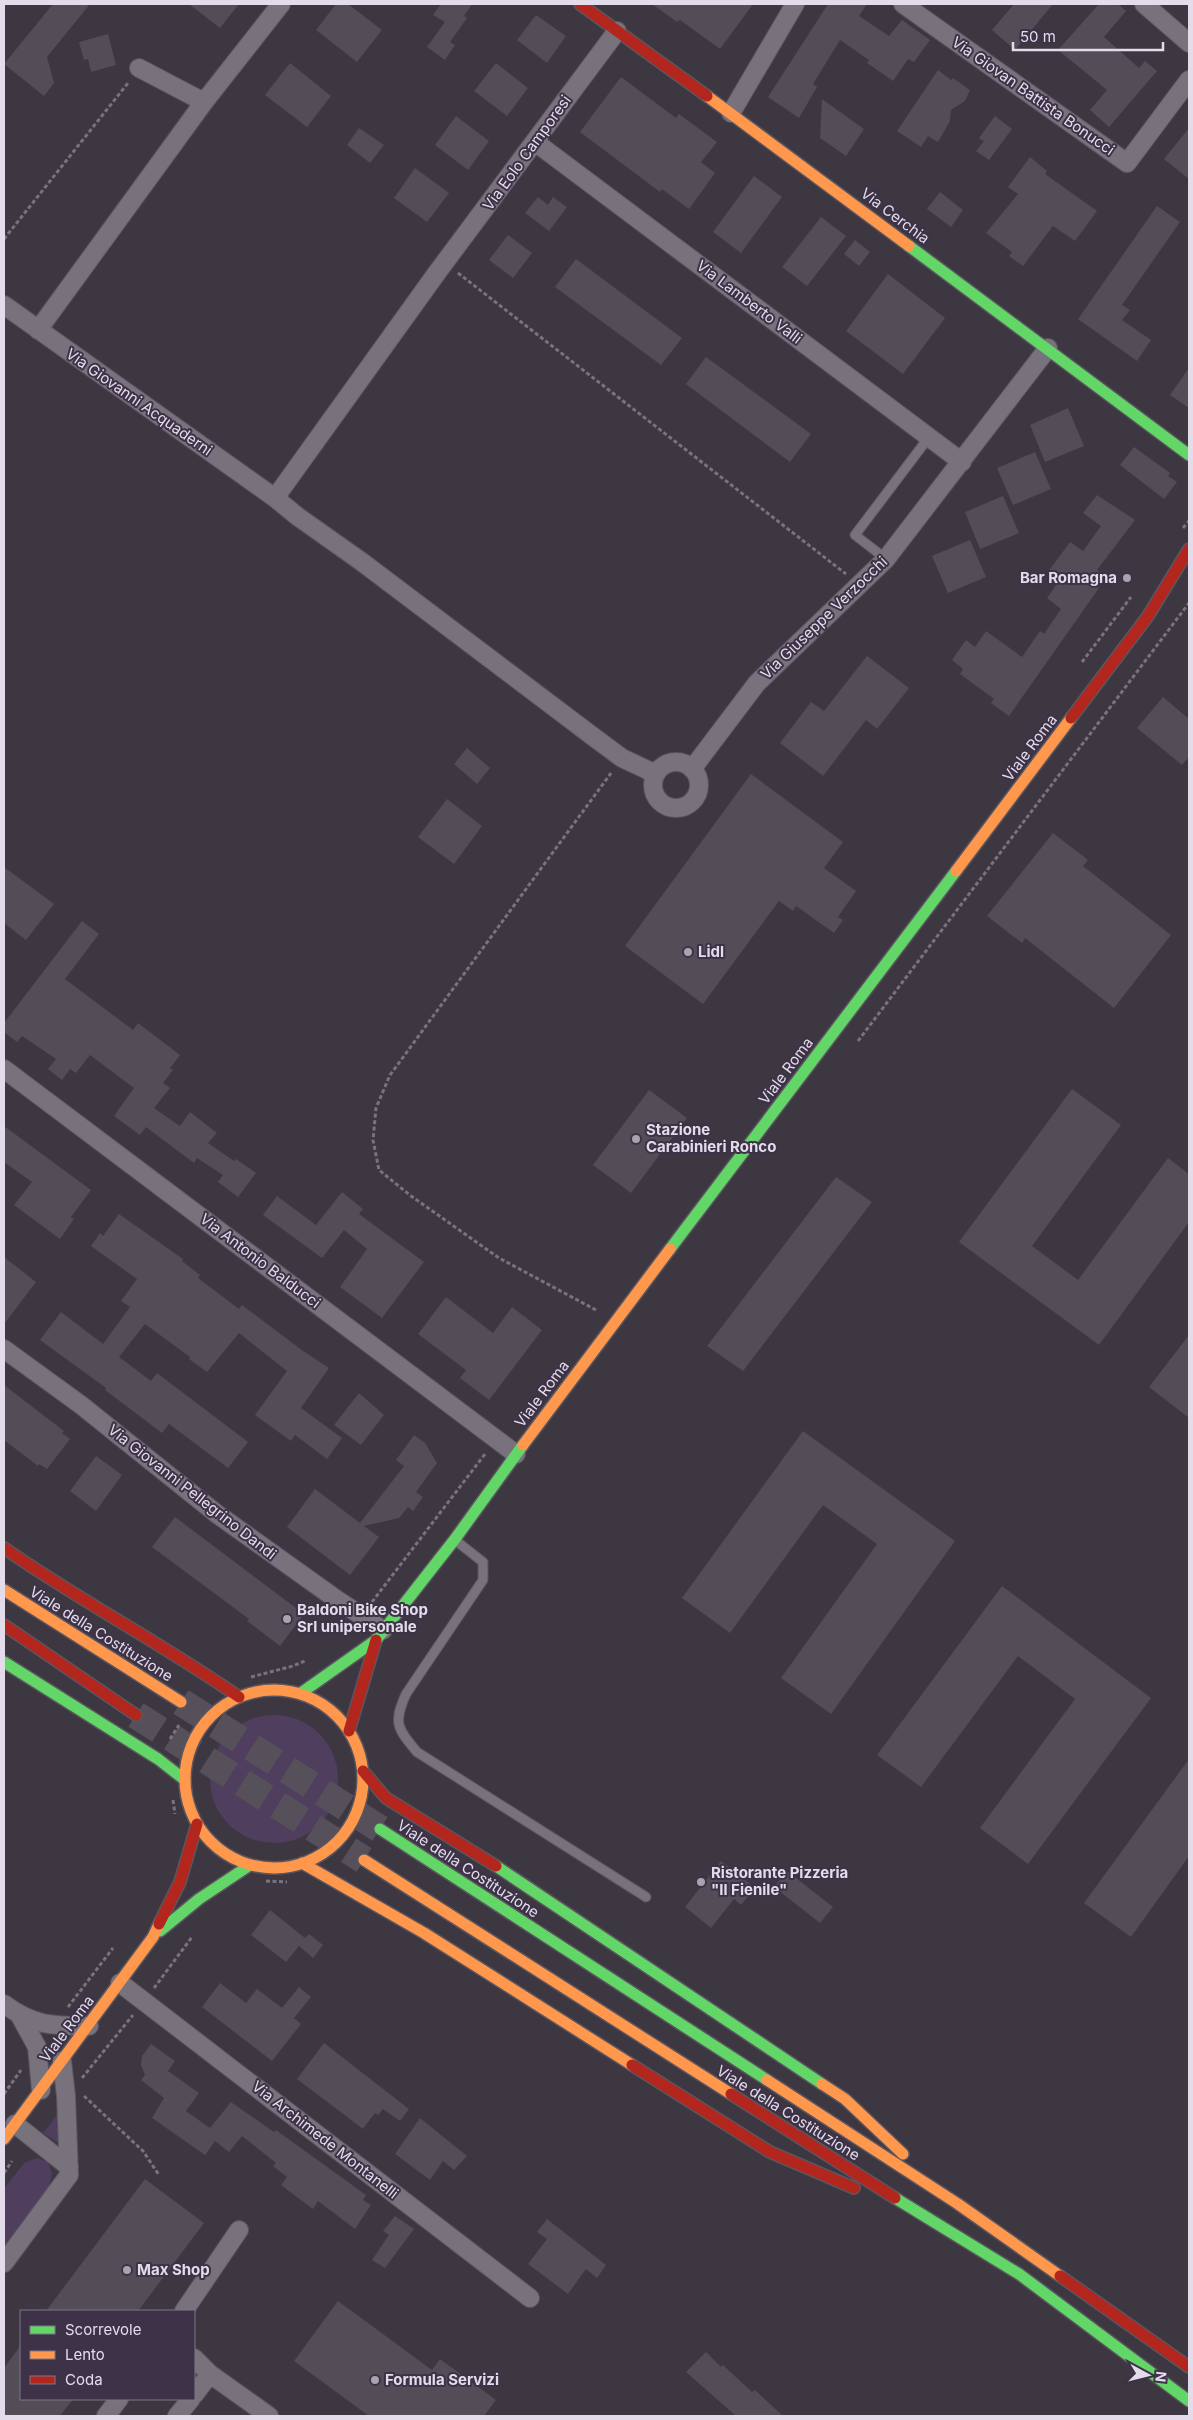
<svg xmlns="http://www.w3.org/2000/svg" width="1193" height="2420" viewBox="0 0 1193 2420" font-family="Inter,sans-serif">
<rect width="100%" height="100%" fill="#3d3742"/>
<!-- green -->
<path fill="#503e5f" d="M210 1779a64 64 0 1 1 128 0a64 64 0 1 1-128 0Z
M 58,2114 L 62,2145 L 43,2133 Z
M 37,2158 L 48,2162 L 52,2174 L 49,2186 L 4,2246 L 4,2189 L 24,2163 Z"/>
<!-- building -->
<path fill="#524d57" d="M 53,4 L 90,4 L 47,57 L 54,83 L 44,96 L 4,64 Z
M 189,4 L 239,4 L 220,28 Z
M 336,4 L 348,4 L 382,30 L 357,62 L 316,30 Z
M 441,4 L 472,4 L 464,16 L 467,18 L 450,42 L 455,45 L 445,60 L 427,47 L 445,22 L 433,15 Z
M 652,4 L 753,4 L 720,49 L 680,20 L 677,22 Z
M 828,4 L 867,4 L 859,16 L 889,36 L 902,20 L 930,40 L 914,62 L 908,59 L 893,81 L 867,63 L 869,60 L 840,40 L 813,84 L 817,87 L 799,118 L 768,97 Z
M 1014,4 L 1053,4 L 1015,50 L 992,30 Z
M 1099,4 L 1118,4 L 1126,11 L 1104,37 L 1139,68 L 1145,61 L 1157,71 L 1109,127 L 1090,110 L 1107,90 L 1058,50 Z
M 536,15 L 566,36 L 547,63 L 517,40 Z
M 108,34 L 116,65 L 91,72 L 88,59 L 84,60 L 79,42 Z
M 290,63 L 331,96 L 307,127 L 265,95 Z
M 496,63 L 528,88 L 507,116 L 474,91 Z
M 938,70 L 951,80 L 953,78 L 970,90 L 965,101 L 951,110 L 950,121 L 938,142 L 928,136 L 921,147 L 897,131 Z
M 621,77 L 676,118 L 679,114 L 717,142 L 701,162 L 715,173 L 689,209 L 662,189 L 660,192 L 580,132 Z
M 822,99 L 864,129 L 846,156 L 820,138 Z
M 456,116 L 489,141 L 468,170 L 435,145 Z
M 995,116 L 1012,129 L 989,160 L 976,151 L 984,141 L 979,138 Z
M 359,128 L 384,145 L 370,163 L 347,145 Z
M 1189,128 L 1189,179 L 1164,159 Z
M 1030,157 L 1047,171 L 1045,174 L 1097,211 L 1075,241 L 1053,226 L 1023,266 L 1009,256 L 1012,252 L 986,233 L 1018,194 L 1008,187 Z
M 415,168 L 449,193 L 427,222 L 394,198 Z
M 754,176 L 782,197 L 741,253 L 713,232 Z
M 940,192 L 963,210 L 951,227 L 927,209 Z
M 538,197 L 548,205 L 553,197 L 567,207 L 549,231 L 525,213 Z
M 1157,206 L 1180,222 L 1122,305 L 1130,310 L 1122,320 L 1151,340 L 1137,361 L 1078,319 Z
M 821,217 L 846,236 L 807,286 L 782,267 Z
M 508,235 L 532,253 L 513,278 L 489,260 Z
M 855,240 L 870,252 L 859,266 L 844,254 Z
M 576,259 L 682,338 L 661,365 L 555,287 Z
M 888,274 L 945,318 L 903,374 L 846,331 Z
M 706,357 L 811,434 L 790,462 L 686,384 Z
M 1189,368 L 1189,408 L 1170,395 Z
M 1068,408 L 1084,446 L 1045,462 L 1030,425 Z
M 1134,447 L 1170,473 L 1168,476 L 1177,482 L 1164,499 L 1120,465 Z
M 1035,452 L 1051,489 L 1013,505 L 997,468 Z
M 1097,495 L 1135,520 L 1097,570 L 1100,572 L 1092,583 L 1099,588 L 1009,716 L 991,703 L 994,699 L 960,674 L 963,669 L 952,660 L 966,640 L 975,647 L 986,631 L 1022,657 L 1040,631 L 1044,634 L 1061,609 L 1047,598 L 1059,581 L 1047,573 L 1070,542 L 1083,551 L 1101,526 L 1083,513 Z
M 1003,496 L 1019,533 L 980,549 L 965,512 Z
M 970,540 L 986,577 L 948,593 L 932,556 Z
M 867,656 L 909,688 L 877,729 L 866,720 L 823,776 L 780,743 L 811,702 L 824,711 Z
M 1163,697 L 1189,719 L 1189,757 L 1182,765 L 1137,728 Z
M 467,748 L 490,768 L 477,784 L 454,764 Z
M 751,774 L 843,842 L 824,868 L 856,891 L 838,917 L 843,920 L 834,933 L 796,906 L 793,911 L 779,901 L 703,1004 L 625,946 Z
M 447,799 L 482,826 L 454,864 L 418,837 Z
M 1053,833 L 1088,860 L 1083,866 L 1171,935 L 1114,1008 L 1025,938 L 1022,943 L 987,916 Z
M 4,867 L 54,904 L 26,940 L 4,923 Z
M 82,921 L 99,934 L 65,979 L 133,1030 L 138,1023 L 180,1055 L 170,1068 L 173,1070 L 163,1083 L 170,1088 L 154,1108 L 180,1126 L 190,1112 L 217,1133 L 208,1143 L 234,1161 L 236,1159 L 256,1173 L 238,1197 L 218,1182 L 223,1175 L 197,1158 L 194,1163 L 146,1127 L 140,1135 L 114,1116 L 134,1088 L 90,1055 L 76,1073 L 70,1069 L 62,1080 L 48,1069 L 56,1059 L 22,1036 L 17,1042 L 4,1032 L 4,1023 Z
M 1072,1089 L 1121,1125 L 1032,1246 L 1078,1280 L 1168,1158 L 1189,1174 L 1189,1222 L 1099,1345 L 959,1242 Z
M 649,1090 L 687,1118 L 631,1193 L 593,1165 Z
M 4,1126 L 91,1190 L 71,1217 L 74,1219 L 60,1239 L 14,1205 L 32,1182 L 4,1162 Z
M 836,1177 L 872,1202 L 743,1371 L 707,1346 Z
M 342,1192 L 363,1209 L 359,1214 L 424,1262 L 382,1318 L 340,1287 L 367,1249 L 344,1230 L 322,1258 L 263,1215 L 277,1196 L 316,1225 Z
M 119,1214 L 183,1259 L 182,1261 L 200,1275 L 198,1278 L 239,1309 L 242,1305 L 303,1351 L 329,1368 L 301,1408 L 342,1438 L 327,1459 L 295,1435 L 291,1441 L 255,1415 L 287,1371 L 239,1333 L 207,1372 L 189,1359 L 190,1357 L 145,1324 L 119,1357 L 151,1381 L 157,1373 L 248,1442 L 228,1468 L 169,1424 L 162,1433 L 105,1390 L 106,1388 L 40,1340 L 61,1312 L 103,1344 L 130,1307 L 121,1301 L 137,1279 L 91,1246 L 100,1233 L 103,1236 Z
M 4,1257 L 36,1282 L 4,1324 Z
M 446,1297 L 493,1333 L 512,1307 L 542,1330 L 489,1400 L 460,1378 L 466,1370 L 418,1334 Z
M 1189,1335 L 1189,1418 L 1149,1387 Z
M 4,1385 L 64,1431 L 62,1433 L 70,1439 L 47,1469 L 39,1464 L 38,1466 L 4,1440 Z
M 359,1393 L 384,1415 L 361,1445 L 334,1425 Z
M 803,1431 L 955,1541 L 831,1714 L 781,1678 L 877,1544 L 823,1505 L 730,1633 L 682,1598 Z
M 414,1435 L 425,1443 L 437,1463 L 416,1492 L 423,1497 L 413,1511 L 408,1507 L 399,1518 L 364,1526 L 379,1537 L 350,1575 L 287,1527 L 315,1489 L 360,1523 L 404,1466 L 396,1460 Z
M 96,1456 L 122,1475 L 96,1511 L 70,1491 Z
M 175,1517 L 304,1614 L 280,1646 L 247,1621 L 249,1619 L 152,1547 Z
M 1002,1586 L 1151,1698 L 1028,1864 L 980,1828 L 1075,1699 L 1018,1656 L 921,1787 L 877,1755 Z
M 1189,1759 L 1189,1856 L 1131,1937 L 1084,1903 Z
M 721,1861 L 755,1888 L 741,1905 L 734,1899 L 711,1928 L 685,1907 Z
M 787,1871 L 833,1907 L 820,1923 L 774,1887 Z
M 270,1910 L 305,1938 L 309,1934 L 323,1945 L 313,1958 L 299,1946 L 286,1962 L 251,1935 Z
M 220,1983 L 246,2003 L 257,1989 L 282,2008 L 299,1987 L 311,1997 L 294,2018 L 301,2024 L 272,2061 L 202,2007 Z
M 324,2043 L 409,2109 L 400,2121 L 383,2109 L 378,2115 L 375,2113 L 363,2129 L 297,2079 Z
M 151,2044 L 175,2061 L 168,2071 L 199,2093 L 186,2111 L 210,2128 L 231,2102 L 274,2132 L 276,2130 L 366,2195 L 363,2200 L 371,2205 L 355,2229 L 318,2201 L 313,2209 L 281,2185 L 287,2177 L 273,2166 L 276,2163 L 242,2136 L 229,2152 L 215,2141 L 205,2155 L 152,2118 L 164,2098 L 141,2080 L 145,2075 L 141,2065 L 142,2056 Z
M 420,2118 L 467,2156 L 454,2170 L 443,2161 L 430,2180 L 395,2154 Z
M 145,2179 L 204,2223 L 138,2311 L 46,2311 Z
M 395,2216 L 414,2229 L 385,2268 L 372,2260 L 389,2235 L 383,2231 Z
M 547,2219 L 606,2265 L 597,2278 L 586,2269 L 568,2294 L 528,2264 L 547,2239 L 537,2232 Z
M 338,2301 L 432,2370 L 440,2359 L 496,2400 L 484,2416 L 369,2416 L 294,2361 Z
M 21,2345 L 21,2399 L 73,2399 L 60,2416 L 4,2416 L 4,2368 Z
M 706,2352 L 721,2367 L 723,2365 L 752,2392 L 755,2390 L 783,2416 L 736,2416 L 686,2372 Z"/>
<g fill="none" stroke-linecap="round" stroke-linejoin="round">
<!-- highway-tunnel -->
<path stroke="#56505b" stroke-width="28" stroke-dasharray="28 14" stroke-linecap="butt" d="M 181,1702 L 380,1829
M 136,1715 L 364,1860"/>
<defs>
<path id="lane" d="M 886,559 L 855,535 L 929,437
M 455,1540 L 483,1562 L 483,1580 L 406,1694 C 393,1723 397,1728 417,1752 L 646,1897"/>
<path id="street" d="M 903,4 L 1127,163 L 1189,80
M 1144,4 L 1189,43
M 617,31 L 436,274 L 275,498 L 297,516 L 362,562 L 595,738 L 622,758 L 656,774
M 139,68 L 204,102 L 281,4
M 731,113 L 795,4
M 535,142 L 962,462
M 4,305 L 275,498
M 38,330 L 204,102
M653 785a23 23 0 1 1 46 0a23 23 0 1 1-46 0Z
M 692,769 L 757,683 L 886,559 L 1048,348
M 4,1069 L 516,1454
M 4,1349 L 81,1405 L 217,1514 L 336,1599 L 383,1630
M 120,1983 L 530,2298
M 4,2004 C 33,2026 53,2026 89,2026
M 20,2016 L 37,2047 L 41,2090
M 15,2124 L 69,2167
M 4,2263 L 69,2175 L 66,2096 L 62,2061
M 184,2311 L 239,2230
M 194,2358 L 210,2374 L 269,2416
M 194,2395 L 210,2374
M 106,2416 L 119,2399
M 177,2416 L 191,2399"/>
<path id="fast" d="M 909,246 L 1189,455
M 670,1249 L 956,871
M 4,1662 L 158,1759 L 185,1780
M 301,1693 L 376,1640 L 455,1539 L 523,1445
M 380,1829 L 767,2080
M 496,1866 L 822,2084
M 160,1931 L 199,1899 L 250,1865
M 895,2198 L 1019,2274 L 1189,2401"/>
<path id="slow" d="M 707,96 L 909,246
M 956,871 L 1071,718
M 523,1445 L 670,1249
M 4,1590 L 181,1702
M185 1779a89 89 0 1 1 178 0a89 89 0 1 1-178 0Z
M 364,1860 L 731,2094
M 302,1863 L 424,1933 L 632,2065
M 767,2080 L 958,2204 L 1060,2276
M 822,2084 L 845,2099 L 903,2154
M 4,2139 L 153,1937 L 159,1924"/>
<path id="jam" d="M 580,4 L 707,96
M 1071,718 L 1148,616 L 1189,549
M 4,1548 C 80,1601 163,1644 239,1697
M 4,1625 L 136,1715
M 349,1731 L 376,1640
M 363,1771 L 386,1798 L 496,1866
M 159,1924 L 180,1882 L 197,1824
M 632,2065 L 770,2152 L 854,2188
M 731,2094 L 895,2198
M 1060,2276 L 1189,2367"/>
</defs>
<!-- lane casing -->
<use href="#lane" stroke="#5a555f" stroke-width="11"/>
<!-- street casing -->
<use href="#street" stroke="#5a555f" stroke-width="20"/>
<!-- fast casing -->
<use href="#fast" stroke="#5a555f" stroke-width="14"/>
<!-- slow casing -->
<use href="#slow" stroke="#5a555f" stroke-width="14"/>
<!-- jam casing -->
<use href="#jam" stroke="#5a555f" stroke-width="14"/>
<!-- path -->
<path stroke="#78737c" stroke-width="3" stroke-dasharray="4 2.5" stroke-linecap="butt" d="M 4,239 L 128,83
M 458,273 L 846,574
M 1183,528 L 1189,521
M 1082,662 L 1131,597
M 858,1041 L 1189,603
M 596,1310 L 499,1258 L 411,1196 L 379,1170 L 373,1140 L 376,1108 L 390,1075 L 611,773
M 372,1602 L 485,1454
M 251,1677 L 293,1666 L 305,1661
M 170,1739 L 179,1725
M 173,1800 L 175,1814
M 266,1881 L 287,1882
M 154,1988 L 192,1937
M 68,2007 L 113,1948
M 82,2078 L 133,2015
M 4,2094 L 21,2070
M 84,2096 L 143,2151 L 159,2175
M 4,2173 L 12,2161"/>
<!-- lane -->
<use href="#lane" stroke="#78727c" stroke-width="9"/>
<!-- street -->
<use href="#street" stroke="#78727c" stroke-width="18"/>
<!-- fast -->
<use href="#fast" stroke="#63d668" stroke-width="11"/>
<!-- slow -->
<use href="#slow" stroke="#ff974d" stroke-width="11"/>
<!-- jam -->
<use href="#jam" stroke="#b3261e" stroke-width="11"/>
</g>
<!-- markers -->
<g fill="#a9a2af" stroke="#3d3247" stroke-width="2">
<circle cx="1127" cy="578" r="5"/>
<circle cx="688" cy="952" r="5"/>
<circle cx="636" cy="1139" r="5"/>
<circle cx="287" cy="1619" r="5"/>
<circle cx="701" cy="1882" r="5"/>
<circle cx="127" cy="2270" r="5"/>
<circle cx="375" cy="2380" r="5"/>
</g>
<g text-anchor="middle" stroke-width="4" stroke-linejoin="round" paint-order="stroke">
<!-- street labels -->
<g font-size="15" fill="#e3dcea" stroke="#3d3247">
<text transform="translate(1033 96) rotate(35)" y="5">Via Giovan Battista Bonucci</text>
<text transform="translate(527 153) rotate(-54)" y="5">Via Eolo Camporesi</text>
<text transform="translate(895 216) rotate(37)" y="5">Via Cerchia</text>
<text transform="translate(749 302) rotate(37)" y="5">Via Lamberto Valli</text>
<text transform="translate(139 402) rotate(35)" y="5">Via Giovanni Acquaderni</text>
<text transform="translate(824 618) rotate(-44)" y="5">Via Giuseppe Verzocchi</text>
<text transform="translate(1030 748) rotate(-53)" y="5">Viale Roma</text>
<text transform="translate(786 1071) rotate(-53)" y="5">Viale Roma</text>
<text transform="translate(260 1261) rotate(37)" y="5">Via Antonio Balducci</text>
<text transform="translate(542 1394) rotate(-53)" y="5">Viale Roma</text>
<text transform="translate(192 1492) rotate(38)" y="5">Via Giovanni Pellegrino Dandi</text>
<text transform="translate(101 1634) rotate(32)" y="5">Viale della Costituzione</text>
<text transform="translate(468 1869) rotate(33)" y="5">Viale della Costituzione</text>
<text transform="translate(67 2029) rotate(-53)" y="5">Viale Roma</text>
<text transform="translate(788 2113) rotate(32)" y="5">Viale della Costituzione</text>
<text transform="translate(325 2140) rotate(38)" y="5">Via Archimede Montanelli</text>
</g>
<!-- poi labels -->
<g font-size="15" font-weight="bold" fill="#e3dcea" stroke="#3d3247" text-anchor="start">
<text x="1117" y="583" text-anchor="end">Bar Romagna</text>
<text x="698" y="957">Lidl</text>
<text x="646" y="1135">Stazione<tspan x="646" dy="17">Carabinieri Ronco</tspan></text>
<text x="297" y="1615">Baldoni Bike Shop<tspan x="297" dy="17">Srl unipersonale</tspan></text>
<text x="711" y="1878">Ristorante Pizzeria<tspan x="711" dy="17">"Il Fienile"</tspan></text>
<text x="137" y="2275">Max Shop</text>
<text x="385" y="2385">Formula Servizi</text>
</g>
</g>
<!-- border -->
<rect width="1193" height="2420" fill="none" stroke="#e3dcea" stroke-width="10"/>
<!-- legend -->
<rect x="20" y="2310" width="175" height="90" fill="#3d3247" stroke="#7f7688"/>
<rect x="30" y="2326" width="25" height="8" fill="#63d668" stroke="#7f7688"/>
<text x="65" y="2335" font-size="15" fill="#e3dcea">Scorrevole</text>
<rect x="30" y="2351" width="25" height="8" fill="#ff974d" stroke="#7f7688"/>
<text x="65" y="2360" font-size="15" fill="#e3dcea">Lento</text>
<rect x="30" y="2376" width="25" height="8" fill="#b3261e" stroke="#7f7688"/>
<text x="65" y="2385" font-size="15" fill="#e3dcea">Coda</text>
<!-- north arrow -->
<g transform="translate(1148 2375) rotate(97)" stroke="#3d3247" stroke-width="4" paint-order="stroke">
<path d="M0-4L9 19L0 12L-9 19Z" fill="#e3dcea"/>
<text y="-8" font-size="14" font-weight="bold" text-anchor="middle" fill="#e3dcea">N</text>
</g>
<!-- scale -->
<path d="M1013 42v8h150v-8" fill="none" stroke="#e3dcea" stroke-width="2.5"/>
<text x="1020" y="42" font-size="15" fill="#e3dcea" stroke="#3d3247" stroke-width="4" paint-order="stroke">50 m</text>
</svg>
